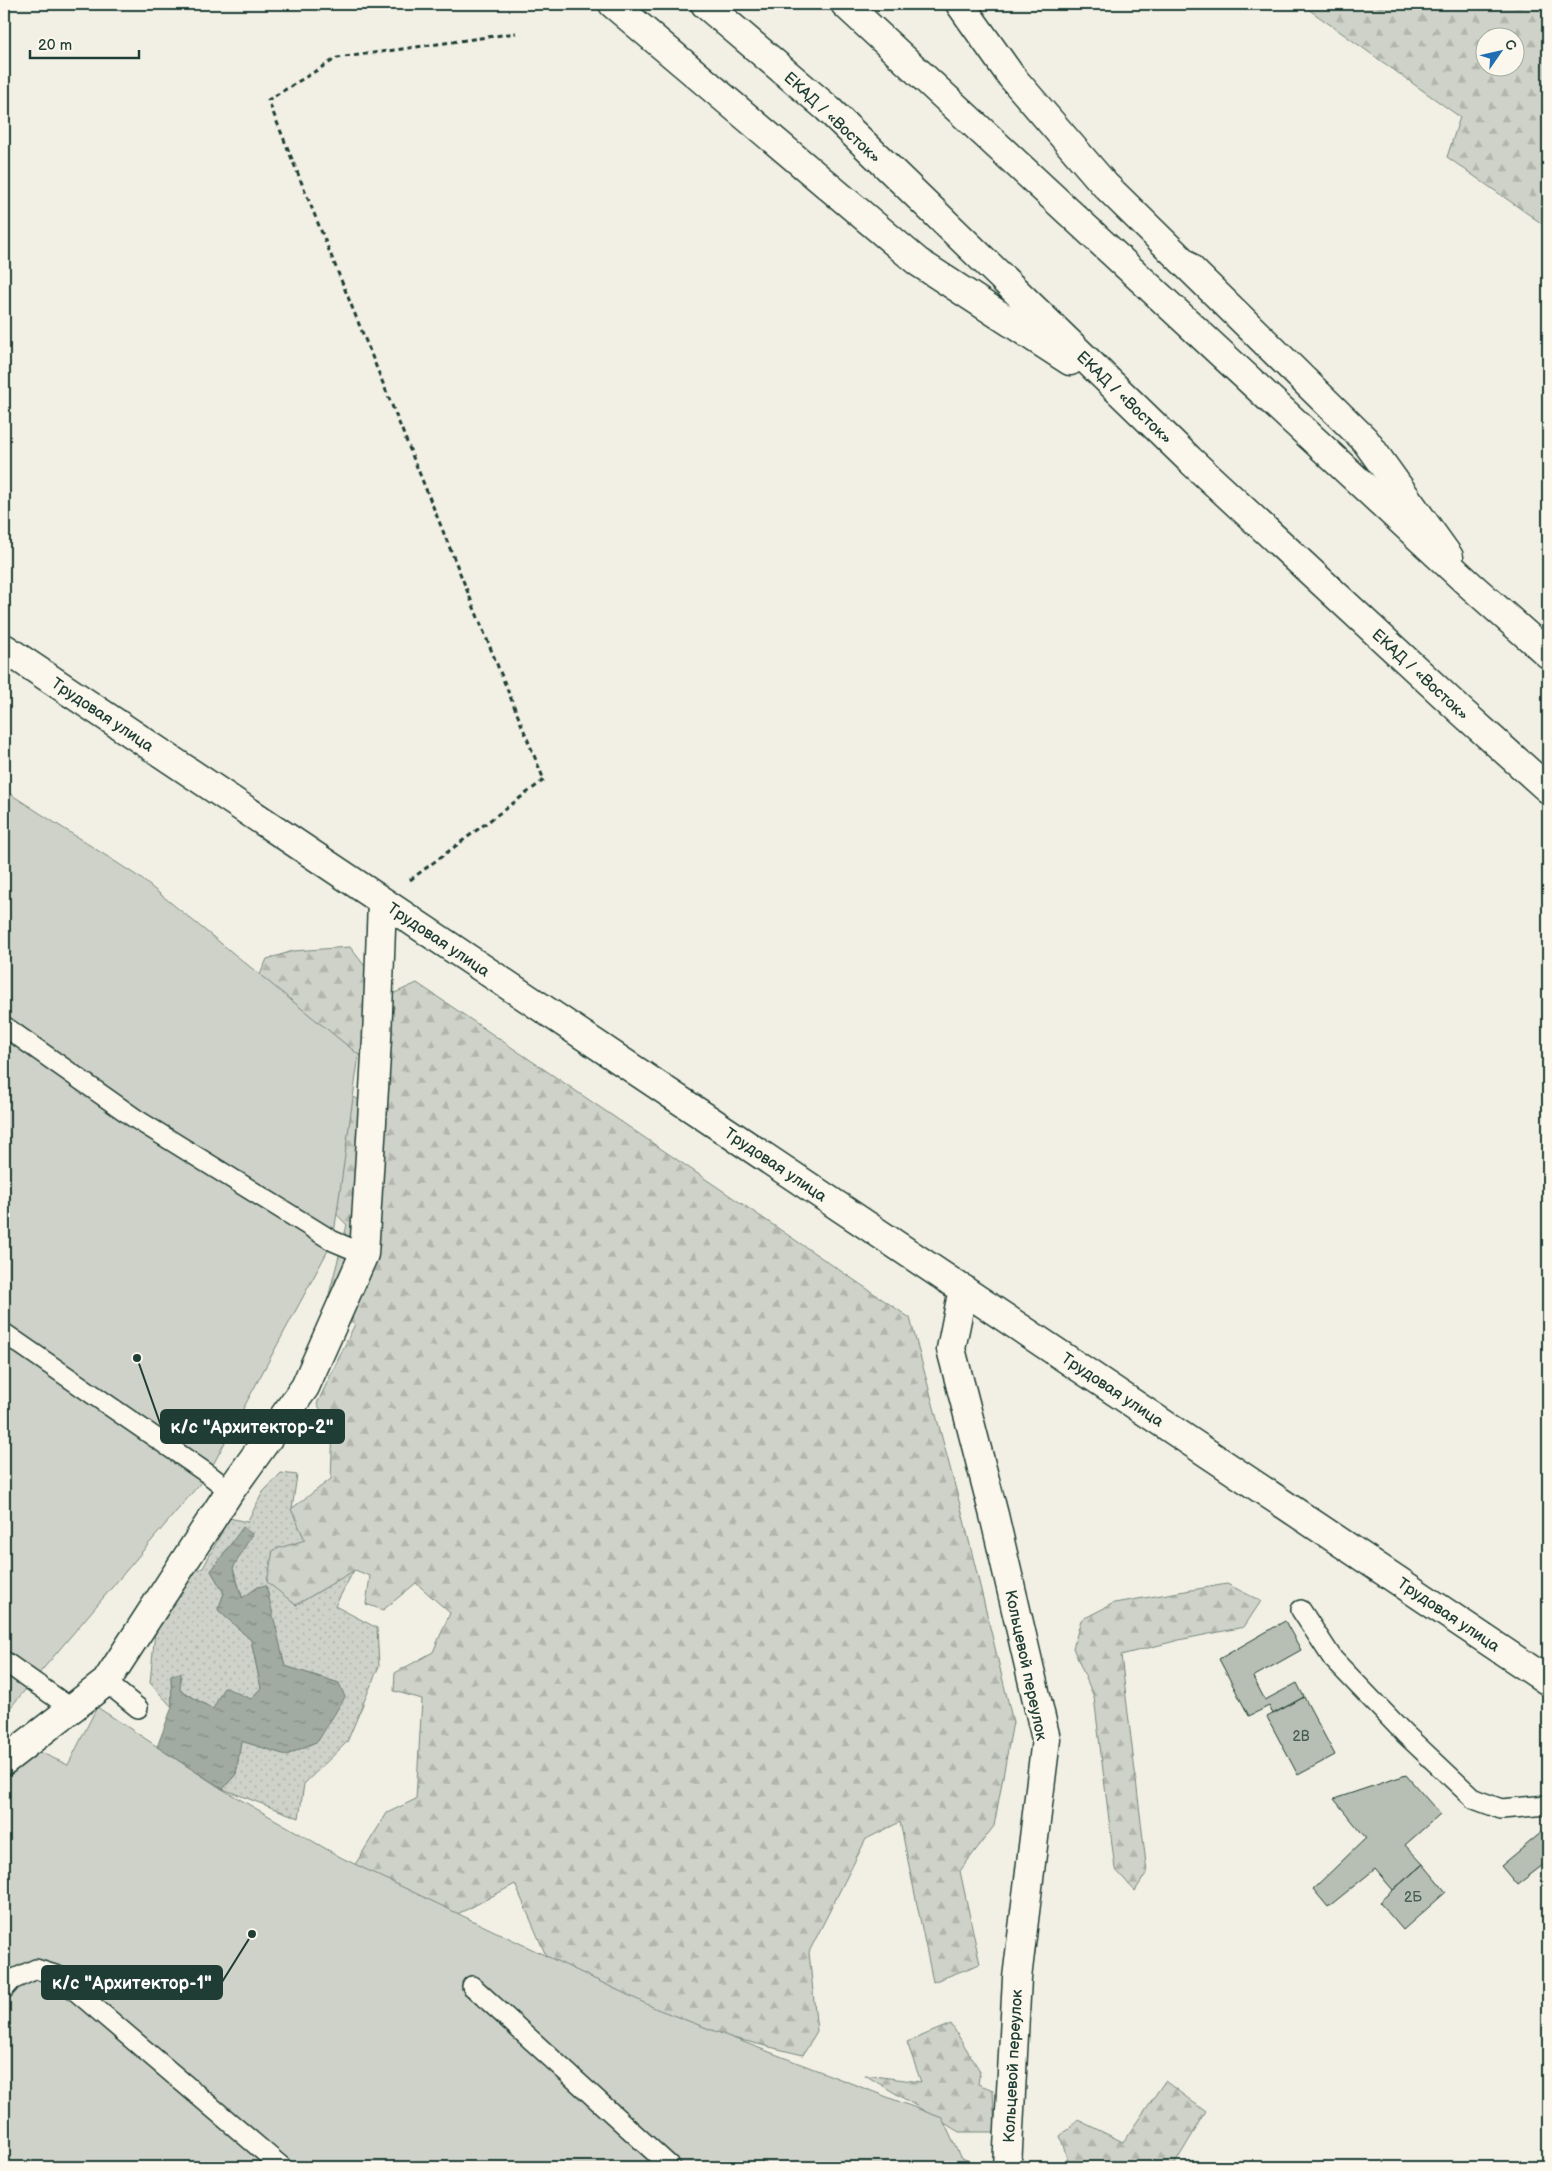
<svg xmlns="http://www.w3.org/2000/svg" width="1552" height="2171" viewBox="0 0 1552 2171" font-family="'Balsamiq Sans',sans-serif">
<defs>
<pattern id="grass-dots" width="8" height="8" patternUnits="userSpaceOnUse" patternTransform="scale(1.25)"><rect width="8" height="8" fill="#cfd2c8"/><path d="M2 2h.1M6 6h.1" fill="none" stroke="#b1b5ac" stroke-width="1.8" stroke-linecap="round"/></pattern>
<pattern id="forest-firs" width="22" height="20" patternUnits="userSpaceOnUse" patternTransform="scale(1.25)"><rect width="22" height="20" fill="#cfd2c8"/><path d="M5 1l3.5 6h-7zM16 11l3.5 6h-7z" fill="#b1b5ac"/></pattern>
<pattern id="water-ripples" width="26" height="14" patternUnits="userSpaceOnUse" patternTransform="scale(1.25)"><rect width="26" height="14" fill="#a2aba1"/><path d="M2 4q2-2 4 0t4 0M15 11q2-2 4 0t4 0" fill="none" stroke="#838c84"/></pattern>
</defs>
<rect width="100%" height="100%" fill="#f2f0e5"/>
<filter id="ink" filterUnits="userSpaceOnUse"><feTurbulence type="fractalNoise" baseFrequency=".02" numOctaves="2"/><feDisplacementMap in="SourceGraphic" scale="10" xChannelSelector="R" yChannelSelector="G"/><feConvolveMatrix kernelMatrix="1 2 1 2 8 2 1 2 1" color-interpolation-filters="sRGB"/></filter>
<g filter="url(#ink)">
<!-- grass -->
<path fill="url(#grass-dots)" stroke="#77887e" d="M 281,1473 L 297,1475 L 292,1509 L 305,1540 L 296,1605 L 354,1570 L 335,1606 L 377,1628 L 379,1666 L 347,1742 L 304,1784 L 299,1818 L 223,1789 L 236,1774 L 241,1741 L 287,1755 L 318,1741 L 339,1683 L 285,1666 L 278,1638 L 258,1587 L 243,1599 L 233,1568 L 251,1534 L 244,1528 L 211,1571 L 224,1593 L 218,1610 L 251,1640 L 261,1688 L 251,1699 L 213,1709 L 180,1690 L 171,1675 L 172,1707 L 150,1683 L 155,1631 L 183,1576 L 203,1568 L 229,1518 L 247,1522 L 263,1492 Z"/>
<!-- forest -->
<path fill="url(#forest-firs)" stroke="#77887e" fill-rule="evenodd" d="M 1301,4 L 1548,4 L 1548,228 L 1447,157 L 1460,117 ZM 1484,38 L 1514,38 L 1514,68 L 1484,68 Z
M 350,947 L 388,996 L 417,983 L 910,1318 L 963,1516 L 1013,1722 L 994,1826 L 960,1871 L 980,1964 L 933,1982 L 900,1822 L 866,1839 L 809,1952 L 817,2031 L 803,2055 L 658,2020 L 560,1988 L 515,1884 L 470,1908 L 416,1933 L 351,1871 L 387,1813 L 416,1799 L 422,1699 L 394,1691 L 395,1673 L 433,1652 L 450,1613 L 416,1583 L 383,1610 L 366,1604 L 370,1576 L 355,1570 L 296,1605 L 267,1582 L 273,1550 L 305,1540 L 291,1509 L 331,1479 L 333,1428 L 317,1404 L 355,1324 L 327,1302 L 347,1225 L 314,1191 L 329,1113 L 354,1097 L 384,1115 L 384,1063 L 290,1031 L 257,981 L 267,959 L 293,951 Z
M 1227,1584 L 1261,1601 L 1244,1627 L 1179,1640 L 1121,1655 L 1147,1872 L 1135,1891 L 1115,1869 L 1094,1697 L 1073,1648 L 1081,1620 L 1114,1603 Z
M 951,2024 L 980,2071 L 978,2084 L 993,2090 L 995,2132 L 959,2132 L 865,2075 L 921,2082 L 907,2042 Z
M 1165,2081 L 1206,2112 L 1173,2167 L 1070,2167 L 1060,2136 L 1078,2120 L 1123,2142 Z"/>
<!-- garden -->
<path fill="#cfd2c8" stroke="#77887e" d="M 4,790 L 139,877 L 359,1055 L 333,1241 L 208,1474 L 4,1715 Z
M 97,1707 L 222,1789 L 342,1858 L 657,2009 L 942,2118 L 960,2157 L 982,2167 L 4,2167 L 4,1780 L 40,1752 L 68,1765 Z"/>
<!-- water -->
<path fill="url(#water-ripples)" stroke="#6e7f75" d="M 243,1527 L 252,1534 L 233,1568 L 242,1598 L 258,1587 L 266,1585 L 285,1666 L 339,1683 L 345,1697 L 318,1741 L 286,1755 L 241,1741 L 236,1774 L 223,1789 L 157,1747 L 172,1707 L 171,1675 L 181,1673 L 180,1690 L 213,1709 L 224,1687 L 251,1699 L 261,1688 L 251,1640 L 218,1610 L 224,1593 L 211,1571 Z"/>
<!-- building -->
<path fill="#b7beb3" stroke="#1f3d34" d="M 1285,1621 L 1301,1650 L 1253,1677 L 1265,1700 L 1297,1683 L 1304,1697 L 1273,1714 L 1269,1706 L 1249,1716 L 1219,1659 Z
M 1304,1697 L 1335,1755 L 1298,1775 L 1267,1717 Z
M 1406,1775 L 1440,1814 L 1405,1845 L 1423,1864 L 1393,1890 L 1375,1869 L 1328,1907 L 1313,1889 L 1366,1838 L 1334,1799 Z
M 1548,1827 L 1548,1872 L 1543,1865 L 1517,1885 L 1501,1866 Z
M 1423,1864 L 1446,1892 L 1403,1930 L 1379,1902 Z"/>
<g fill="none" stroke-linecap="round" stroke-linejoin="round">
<defs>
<path id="lane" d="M 4,1026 L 136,1119 L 333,1241 L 364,1254
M 4,1333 L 208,1474 L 230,1491
M 1301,1610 L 1333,1659 L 1405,1734 L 1474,1799 L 1501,1809 L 1548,1805
M 4,1661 L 72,1709
M 106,1682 L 138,1708
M 472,1986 L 671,2167
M 4,1989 L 12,1980 L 36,1969 L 58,1976 L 282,2167"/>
<path id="street" d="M 4,648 L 1548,1681
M 963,1289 L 951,1349 L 994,1515 L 1046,1739 L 1017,1978 L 1007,2167
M 4,1761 L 106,1682 L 230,1491 L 305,1387 L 364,1254 L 377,1039 L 382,901"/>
<path id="primary" d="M 960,4 L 1011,76 L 1105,185 L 1365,440 L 1449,557"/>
<path id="highway" d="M 613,4 L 918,262 L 1070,361
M 705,4 L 827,108 L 1189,459 L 1462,712 L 1548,789
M 845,4 L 1469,584 L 1548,654"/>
</defs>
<!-- lane casing -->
<use href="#lane" stroke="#1f3d34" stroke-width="22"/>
<!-- street casing -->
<use href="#street" stroke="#1f3d34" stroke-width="31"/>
<!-- primary casing -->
<use href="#primary" stroke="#1f3d34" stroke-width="31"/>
<!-- highway casing -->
<use href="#highway" stroke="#1f3d34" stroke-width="31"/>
<!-- path -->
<path stroke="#1f3d34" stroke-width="3" stroke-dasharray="5 4" stroke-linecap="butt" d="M 410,880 L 544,780 L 268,100 L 337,58 L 516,33"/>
<!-- lane -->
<use href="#lane" stroke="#fbf7ec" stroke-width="19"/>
<!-- street -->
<use href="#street" stroke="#fbf7ec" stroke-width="28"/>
<!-- primary -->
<use href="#primary" stroke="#fbf7ec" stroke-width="28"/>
<!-- highway -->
<use href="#highway" stroke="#fbf7ec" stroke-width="28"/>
</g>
</g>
<g text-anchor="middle" stroke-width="5" stroke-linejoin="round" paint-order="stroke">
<!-- number labels -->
<g font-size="14" fill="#455d54">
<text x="1301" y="1741">2В</text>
<text x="1413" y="1902">2Б</text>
</g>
<!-- street labels -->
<g font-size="16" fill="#1f3d34" stroke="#fbf7ec">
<text transform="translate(833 117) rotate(43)" y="6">ЕКАД / «Восток»</text>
<text transform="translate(1125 397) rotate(44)" y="6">ЕКАД / «Восток»</text>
<text transform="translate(1421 674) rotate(43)" y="6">ЕКАД / «Восток»</text>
<text transform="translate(103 714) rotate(34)" y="6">Трудовая улица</text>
<text transform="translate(439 939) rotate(34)" y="6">Трудовая улица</text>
<text transform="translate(776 1164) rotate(34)" y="6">Трудовая улица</text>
<text transform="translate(1113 1389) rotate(34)" y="6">Трудовая улица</text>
<text transform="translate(1449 1614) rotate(34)" y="6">Трудовая улица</text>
<text transform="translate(1027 1665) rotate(78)" y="6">Кольцевой переулок</text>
<text transform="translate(1012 2066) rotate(-87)" y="6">Кольцевой переулок</text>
</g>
</g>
<!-- callouts -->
<path fill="none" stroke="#1f3d34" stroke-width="2" d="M137 1358L161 1426M252 1934L222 1982"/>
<g fill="#1f3d34" stroke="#fbf7ec" stroke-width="2">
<circle cx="137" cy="1358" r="5"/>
<circle cx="252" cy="1934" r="5"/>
</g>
<g fill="#1f3d34" stroke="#1f3d34" stroke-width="2">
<rect x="161" y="1410" width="183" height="33" rx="5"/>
<rect x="42" y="1966" width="180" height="33" rx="5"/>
</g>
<g font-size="18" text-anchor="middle" font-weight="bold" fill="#fff">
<text x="252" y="1433">к/с "Архитектор-2"</text>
<text x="132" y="1989">к/с "Архитектор-1"</text>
</g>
<!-- margin -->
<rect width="1552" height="2171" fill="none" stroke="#fbf7ec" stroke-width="20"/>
<rect x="10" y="10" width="1532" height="2151" fill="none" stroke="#1f3d34" stroke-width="2" filter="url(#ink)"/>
<!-- north arrow -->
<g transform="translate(1500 52) rotate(56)"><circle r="24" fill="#fbf7ec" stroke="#a3ada2"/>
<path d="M0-4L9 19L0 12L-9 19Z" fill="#1f6fb2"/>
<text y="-8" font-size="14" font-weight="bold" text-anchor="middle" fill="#1f3d34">С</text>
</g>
<!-- scale -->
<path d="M30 50v8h109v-8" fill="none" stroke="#1f3d34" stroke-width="2.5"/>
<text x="38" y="50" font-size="15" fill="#1f3d34" stroke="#fbf7ec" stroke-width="4" paint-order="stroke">20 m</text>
</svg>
